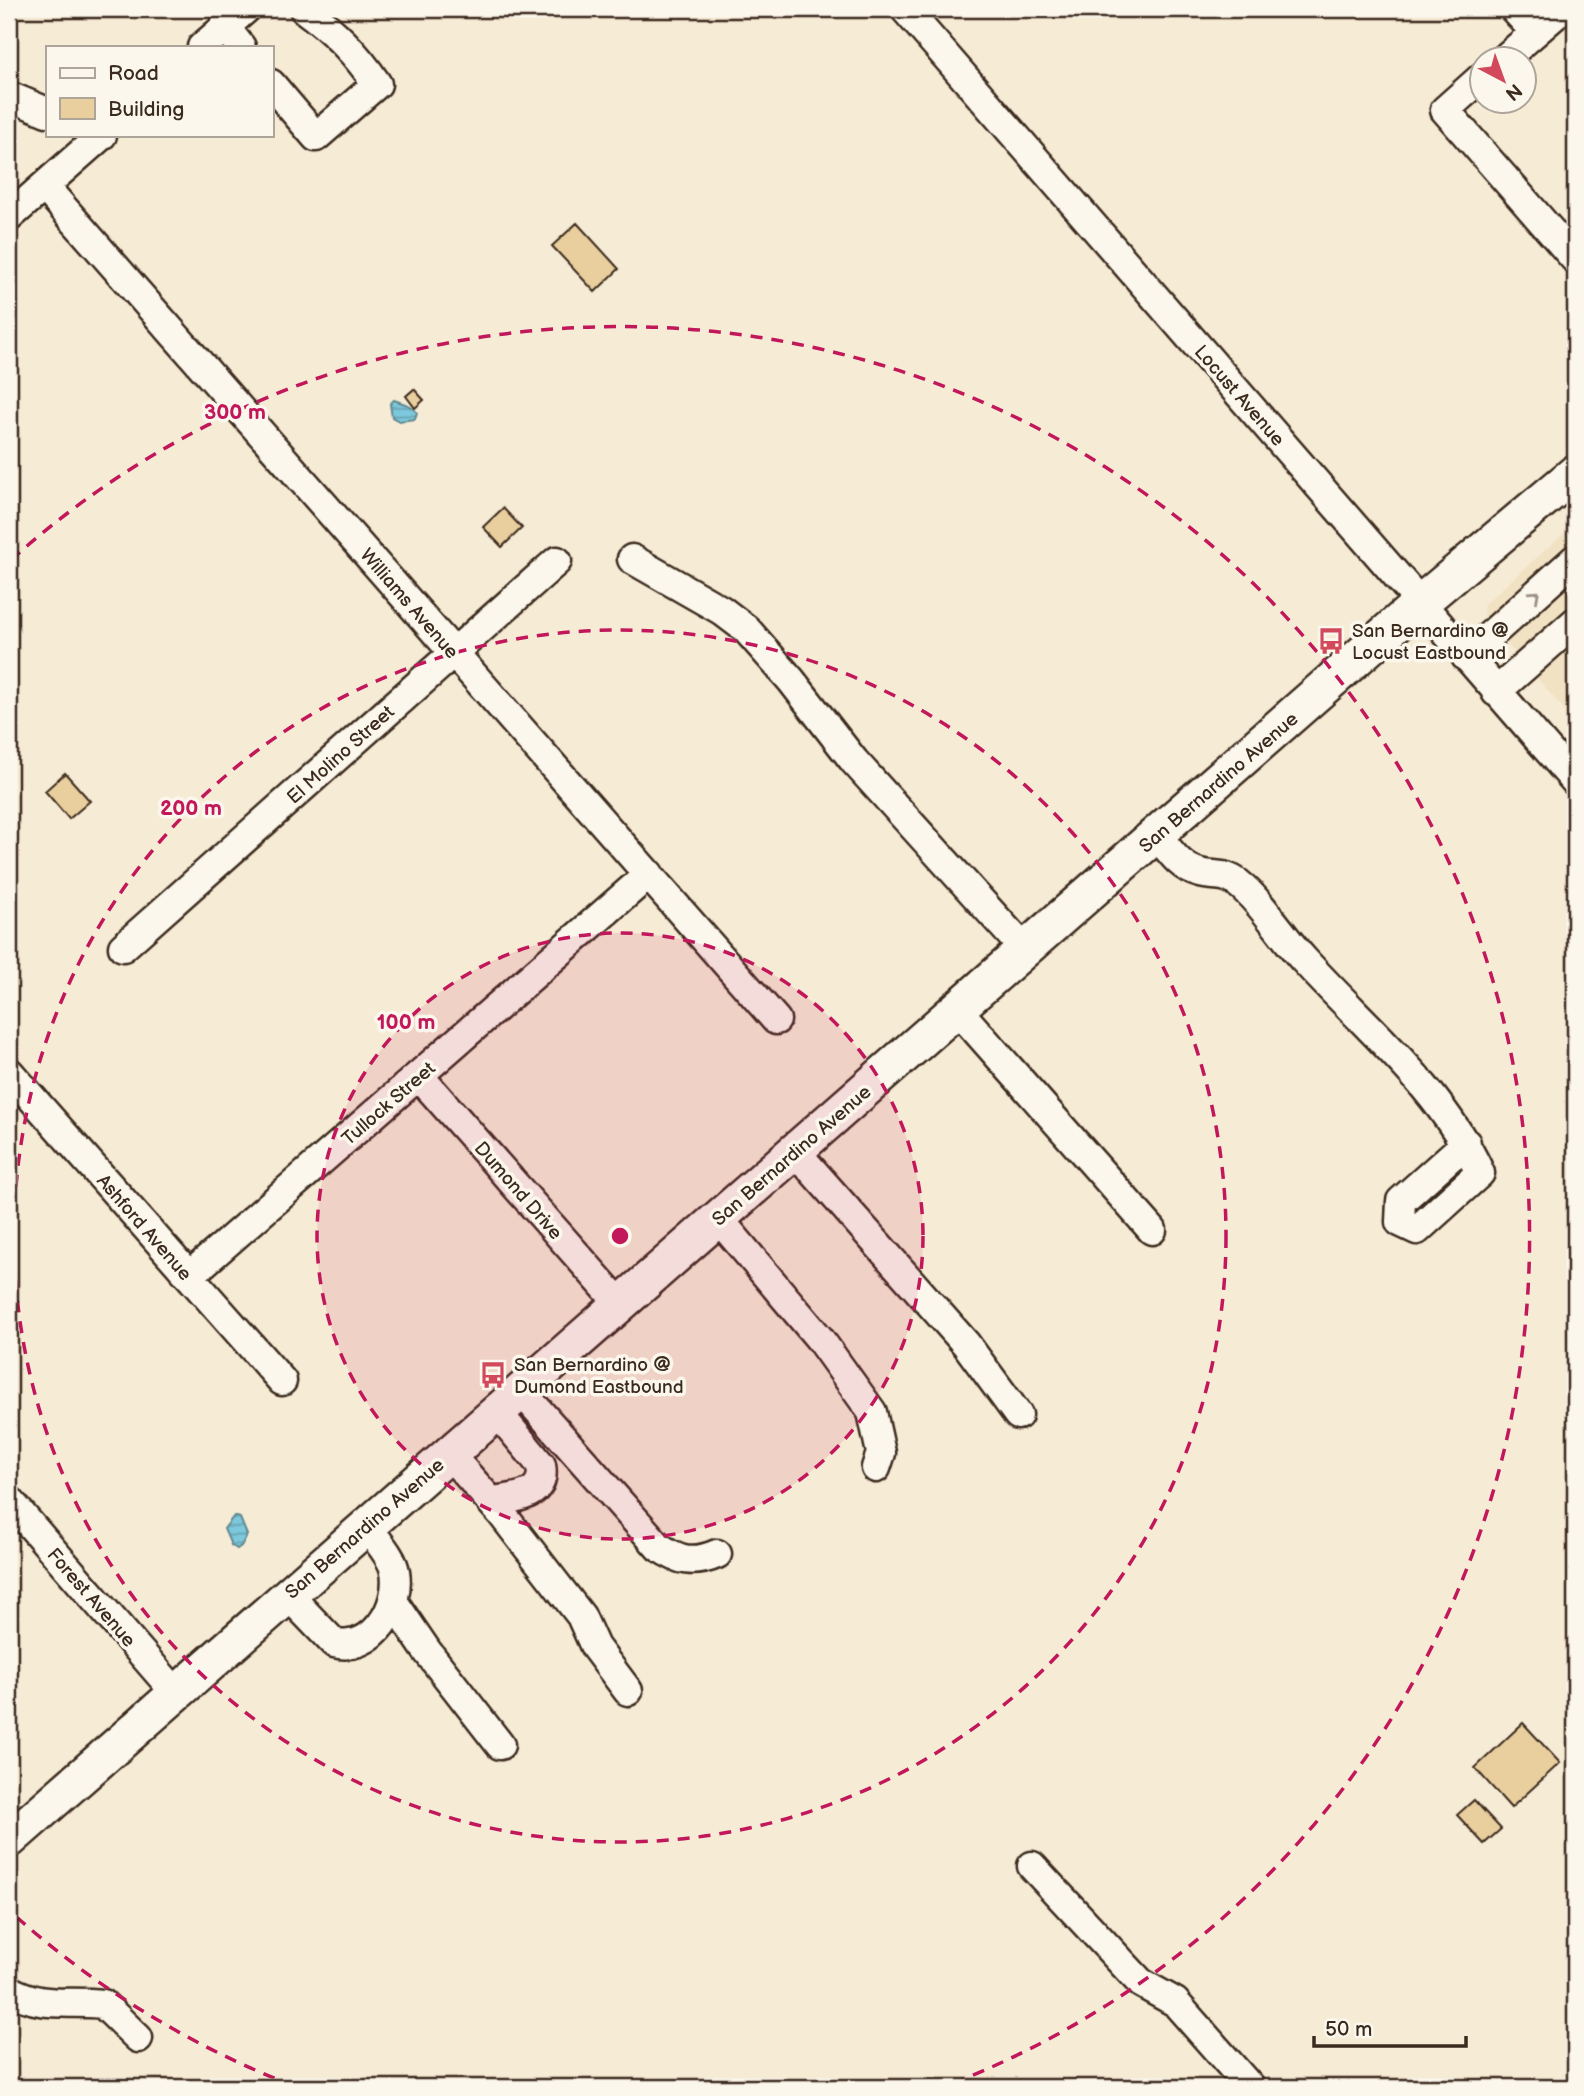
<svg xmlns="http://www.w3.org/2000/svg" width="1584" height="2096" viewBox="0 0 1584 2096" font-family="'Balsamiq Sans',sans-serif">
<defs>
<pattern id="water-rules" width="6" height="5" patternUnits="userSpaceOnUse" patternTransform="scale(1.75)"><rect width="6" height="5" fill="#7cc8dc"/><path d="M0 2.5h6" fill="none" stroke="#67a3b2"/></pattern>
</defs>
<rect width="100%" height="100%" fill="#f6ebd5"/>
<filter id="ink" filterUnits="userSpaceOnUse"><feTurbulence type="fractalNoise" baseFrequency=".0143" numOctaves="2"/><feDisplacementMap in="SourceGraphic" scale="14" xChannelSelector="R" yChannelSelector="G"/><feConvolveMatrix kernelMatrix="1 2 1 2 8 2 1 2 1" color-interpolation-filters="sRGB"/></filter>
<g filter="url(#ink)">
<!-- built -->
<path fill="#f2e2c4" d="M 1575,524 L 1575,722 L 1483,616 L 1484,604 Z"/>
<!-- water -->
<path fill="url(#water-rules)" stroke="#628990" stroke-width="2" d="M 394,400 L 408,405 L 417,412 L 415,419 L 399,421 L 392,417 L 390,404 Z
M 234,1516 L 240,1518 L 247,1535 L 241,1546 L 237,1549 L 231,1545 L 224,1529 Z"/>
<!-- building -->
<path fill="#e9ce9e" stroke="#3b2a1e" stroke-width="2" d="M 577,223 L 619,269 L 595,292 L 552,246 Z
M 414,389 L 424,400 L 415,408 L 406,396 Z
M 503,508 L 522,528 L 502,547 L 483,527 Z
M 65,773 L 90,801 L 69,819 L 45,791 Z
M 1523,1723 L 1560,1763 L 1511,1808 L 1475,1768 Z
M 1474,1800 L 1501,1829 L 1484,1844 L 1457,1815 Z"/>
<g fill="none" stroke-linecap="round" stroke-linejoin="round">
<defs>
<path id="minor" d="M 905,9 L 1575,781
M 1514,9 L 1535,32
M 225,27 L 241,47
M 202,47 L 246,9
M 1503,60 L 1562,9
M 1482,77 L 1445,110 L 1575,259
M 271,84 L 316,137 L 377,84 C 356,53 334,31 304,9
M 9,96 L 47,112
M 44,186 L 776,1020
M 9,217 L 102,135
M 632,559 L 721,610 L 746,629 L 791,680 L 854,761 L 1025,950
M 1466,657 L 1575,559
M 1496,692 L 1575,622
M 1157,835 C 1169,850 1180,868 1200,873 C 1215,877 1224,872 1239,884 C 1260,900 1286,941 1305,961 C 1367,1029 1441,1088 1480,1173 L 1417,1230 L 1400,1222 L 1401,1201 L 1466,1143
M 123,947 L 557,561
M 957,1009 L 1152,1230
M 9,1072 L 282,1381
M 419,1076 L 620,1304
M 795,1151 L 966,1344 L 1018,1415
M 718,1218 L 819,1338 L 872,1412 L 881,1453 L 876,1468
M 189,1276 L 649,874
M 521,1391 L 659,1547 C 679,1561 694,1564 717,1554
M 449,1454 L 501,1513 L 581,1616 L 595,1647 L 628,1691
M 9,1500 L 176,1693
M 491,1501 C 514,1498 547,1497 541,1465 L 497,1412
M 288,1595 L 334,1643 C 373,1653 401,1606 395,1572 C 393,1557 375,1539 367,1526
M 393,1601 L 427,1651 L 500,1745
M 1032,1866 L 1141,1983 L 1175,2002 L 1250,2087
M 9,1990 C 44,2009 66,2000 103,2004 L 138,2038"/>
<path id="major" d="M 9,1840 L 1420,603 L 1575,473"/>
</defs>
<!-- minor casing -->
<use href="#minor" stroke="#3b2a1e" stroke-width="33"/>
<!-- major casing -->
<use href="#major" stroke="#3b2a1e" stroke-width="40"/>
<!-- minor -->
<use href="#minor" stroke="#fbf7ec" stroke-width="28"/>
<!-- major -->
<use href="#major" stroke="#fbf7ec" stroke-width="35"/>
</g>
<!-- one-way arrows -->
<defs><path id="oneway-chevron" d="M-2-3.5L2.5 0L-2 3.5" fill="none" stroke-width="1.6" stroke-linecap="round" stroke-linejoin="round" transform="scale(1.75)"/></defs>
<use stroke="#9b9085" href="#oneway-chevron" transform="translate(1535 595) rotate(-42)"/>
</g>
<!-- distance rings -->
<circle cx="620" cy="1236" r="303" fill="#c2185b" fill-opacity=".12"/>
<g fill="none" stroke="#c2185b" stroke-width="3.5" stroke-dasharray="12 9">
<circle cx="620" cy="1236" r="303"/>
<circle cx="620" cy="1236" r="606"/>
<path d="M294 2086A910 910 0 0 1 11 1912M11 560A910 910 0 1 1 946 2086"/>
</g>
<!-- icons -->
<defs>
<symbol id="bus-bare" viewBox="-9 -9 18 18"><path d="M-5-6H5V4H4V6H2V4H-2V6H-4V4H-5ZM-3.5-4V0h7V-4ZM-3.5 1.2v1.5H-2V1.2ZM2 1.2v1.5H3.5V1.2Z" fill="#d1495b" stroke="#fbf7ec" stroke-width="2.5" paint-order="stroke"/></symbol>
</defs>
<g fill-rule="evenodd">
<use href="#bus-bare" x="1312" y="622" width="38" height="38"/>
<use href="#bus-bare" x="474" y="1356" width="38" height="38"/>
</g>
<g text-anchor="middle" stroke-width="7" stroke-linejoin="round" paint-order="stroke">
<!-- street labels -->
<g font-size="19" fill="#3b2a1e" stroke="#fbf7ec">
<text transform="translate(1240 395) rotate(49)" y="7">Locust Avenue</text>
<text transform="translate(410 603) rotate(49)" y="7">Williams Avenue</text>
<text transform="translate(340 754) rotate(-42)" y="7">El Molino Street</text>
<text transform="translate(1218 782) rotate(-41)" y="7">San Bernardino Avenue</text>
<text transform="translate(388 1103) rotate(-41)" y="7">Tullock Street</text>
<text transform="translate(791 1155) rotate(-41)" y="7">San Bernardino Avenue</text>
<text transform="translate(519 1190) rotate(49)" y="7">Dumond Drive</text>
<text transform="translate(145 1227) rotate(49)" y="7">Ashford Avenue</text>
<text transform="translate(364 1528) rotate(-41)" y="7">San Bernardino Avenue</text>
<text transform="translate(92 1597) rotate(49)" y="7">Forest Avenue</text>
</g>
<!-- poi labels -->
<g font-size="19" fill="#3b2a1e" stroke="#fbf7ec" text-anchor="start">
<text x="1352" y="637">San Bernardino @<tspan x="1352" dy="22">Locust Eastbound</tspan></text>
<text x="514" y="1371">San Bernardino @<tspan x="514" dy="22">Dumond Eastbound</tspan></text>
</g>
</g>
<circle cx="620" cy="1236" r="10" fill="#c2185b" stroke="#fbf7ec" stroke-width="3.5"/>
<g font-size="21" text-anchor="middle" font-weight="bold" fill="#c2185b" stroke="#fbf7ec" stroke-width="7" stroke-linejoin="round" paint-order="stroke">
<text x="235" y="419">300 m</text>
<text x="191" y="815">200 m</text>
<text x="406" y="1029">100 m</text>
</g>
<!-- margin -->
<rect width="1584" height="2096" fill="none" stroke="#fbf7ec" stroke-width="35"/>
<rect x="18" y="18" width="1549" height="2061" fill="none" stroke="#3b2a1e" stroke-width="2.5" filter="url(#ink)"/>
<!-- legend -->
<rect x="46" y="46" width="228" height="91" fill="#fbf7ec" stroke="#aea59a" stroke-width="2"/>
<rect x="60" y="68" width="35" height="10" fill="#fbf7ec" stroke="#aea59a" stroke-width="2"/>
<text x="108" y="80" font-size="21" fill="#3b2a1e">Road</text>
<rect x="60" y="98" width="35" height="21" fill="#e9ce9e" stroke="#aea59a" stroke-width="2"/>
<text x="108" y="116" font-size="21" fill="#3b2a1e">Building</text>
<!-- north arrow -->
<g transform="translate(1503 80) rotate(139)"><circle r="33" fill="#fbf7ec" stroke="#aea59a" stroke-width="2"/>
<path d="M0-5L12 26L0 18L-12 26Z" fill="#d1495b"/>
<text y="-10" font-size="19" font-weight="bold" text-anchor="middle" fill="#3b2a1e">N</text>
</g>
<!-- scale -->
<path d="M1314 2036v10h152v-10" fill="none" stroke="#3b2a1e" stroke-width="3.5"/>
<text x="1325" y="2036" font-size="21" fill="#3b2a1e" stroke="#fbf7ec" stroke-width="5" paint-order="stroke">50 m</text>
</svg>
